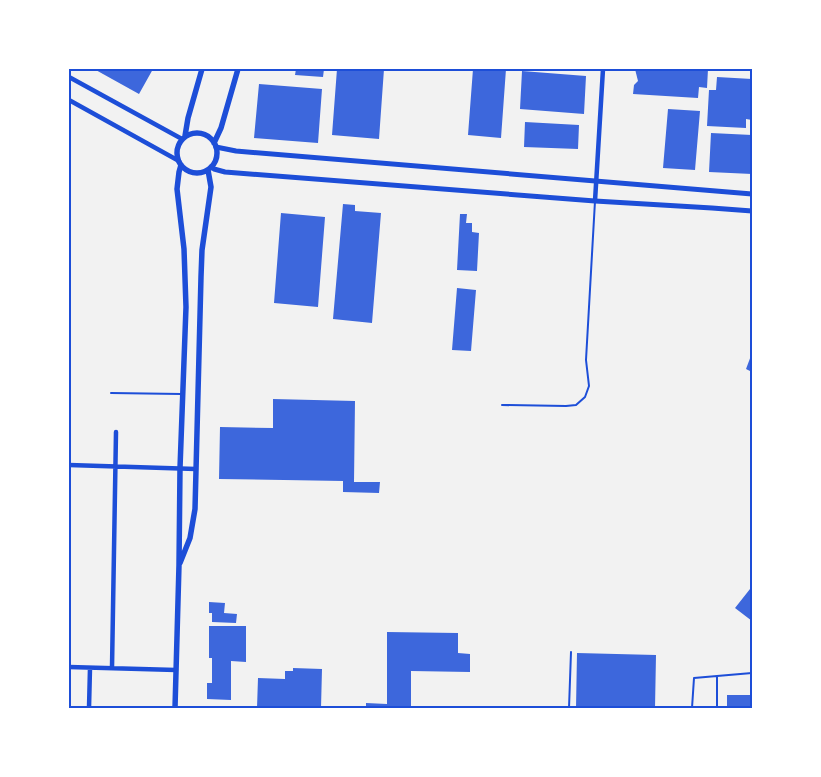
<svg xmlns="http://www.w3.org/2000/svg" width="821" height="777" viewBox="0 0 821 777" font-family="'IBM Plex Sans',sans-serif">
<rect width="100%" height="100%" fill="#f2f2f2"/>
<!-- building -->
<path fill="#3d67dc" d="M 94,69 L 153,69 L 139,94 Z
M 296,69 L 324,69 L 323,77 L 295,75 Z
M 337,69 L 384,69 L 379,139 L 332,135 Z
M 473,69 L 506,69 L 501,138 L 468,135 Z
M 635,69 L 708,69 L 707,88 L 699,87 L 698,98 L 633,94 L 634,85 L 638,81 Z
M 522,71 L 586,76 L 584,114 L 520,109 Z
M 717,77 L 752,79 L 752,120 L 746,119 L 746,128 L 707,126 L 709,90 L 716,90 Z
M 259,84 L 322,89 L 318,143 L 254,138 Z
M 668,109 L 700,111 L 695,170 L 663,168 Z
M 525,122 L 579,125 L 578,149 L 524,147 Z
M 711,133 L 752,135 L 752,174 L 709,172 Z
M 343,204 L 355,205 L 355,211 L 381,213 L 372,323 L 333,319 Z
M 281,213 L 325,217 L 318,307 L 274,303 Z
M 460,214 L 467,214 L 466,223 L 472,223 L 472,232 L 479,233 L 477,271 L 457,270 Z
M 457,288 L 476,290 L 471,351 L 452,350 Z
M 752,353 L 752,372 L 746,369 Z
M 273,399 L 355,401 L 354,482 L 380,482 L 379,493 L 343,492 L 343,481 L 219,479 L 220,427 L 273,428 Z
M 750,589 L 752,591 L 752,621 L 735,608 Z
M 209,602 L 225,603 L 224,613 L 237,614 L 236,623 L 212,622 L 212,613 L 209,613 Z
M 209,626 L 246,626 L 246,662 L 231,661 L 231,700 L 207,699 L 207,683 L 212,683 L 212,658 L 209,658 Z
M 387,632 L 458,633 L 458,653 L 470,654 L 470,672 L 411,671 L 411,708 L 366,708 L 366,703 L 387,704 Z
M 577,653 L 656,655 L 655,708 L 576,708 Z
M 293,668 L 322,669 L 321,708 L 257,708 L 258,678 L 285,679 L 285,671 L 293,671 Z
M 727,695 L 752,695 L 752,708 L 727,708 Z"/>
<g fill="none" stroke-linecap="round" stroke-linejoin="round">
<!-- service -->
<path stroke="#1d4ed8" stroke-width="2" d="M 111,393 L 181,394
M 502,405 L 566,406 L 576,405 L 585,397 L 589,386 L 586,360 L 595,201
M 569,708 L 571,652
M 692,708 L 694,678 L 717,676
M 717,708 L 717,676 L 752,673"/>
<!-- minor -->
<path stroke="#1d4ed8" stroke-width="4.5" d="M 69,77 L 182,139
M 69,100 L 179,161
M 595,201 L 603,69
M 69,465 L 196,469
M 69,667 L 176,670
M 112,668 L 116,432
M 89,708 L 90,668"/>
<!-- tertiary -->
<path stroke="#1d4ed8" stroke-width="5" d="M 216,147 L 236,151 L 752,194
M 211,167 L 214,169 L 225,172 L 595,201 L 712,208 L 752,211"/>
<!-- secondary -->
<path stroke="#1d4ed8" stroke-width="5.5" d="M177 153a20 20 0 1 1 40 0a20 20 0 1 1-40 0Z
M 185,136 L 188,118 L 202,69
M 214,143 L 221,128 L 238,69
M 180,563 L 190,538 L 195,509 L 201,277 L 202,250 L 211,187 L 208,170
M 175,708 L 179,565 L 180,468 L 186,307 L 184,249 L 177,189 L 179,172 L 181,165"/>
</g>
<!-- border -->
<rect width="821" height="777" fill="none" stroke="#ffffff" stroke-width="140"/>
<rect x="70" y="70" width="681" height="637" fill="none" stroke="#1d4ed8" stroke-width="2"/>
</svg>
